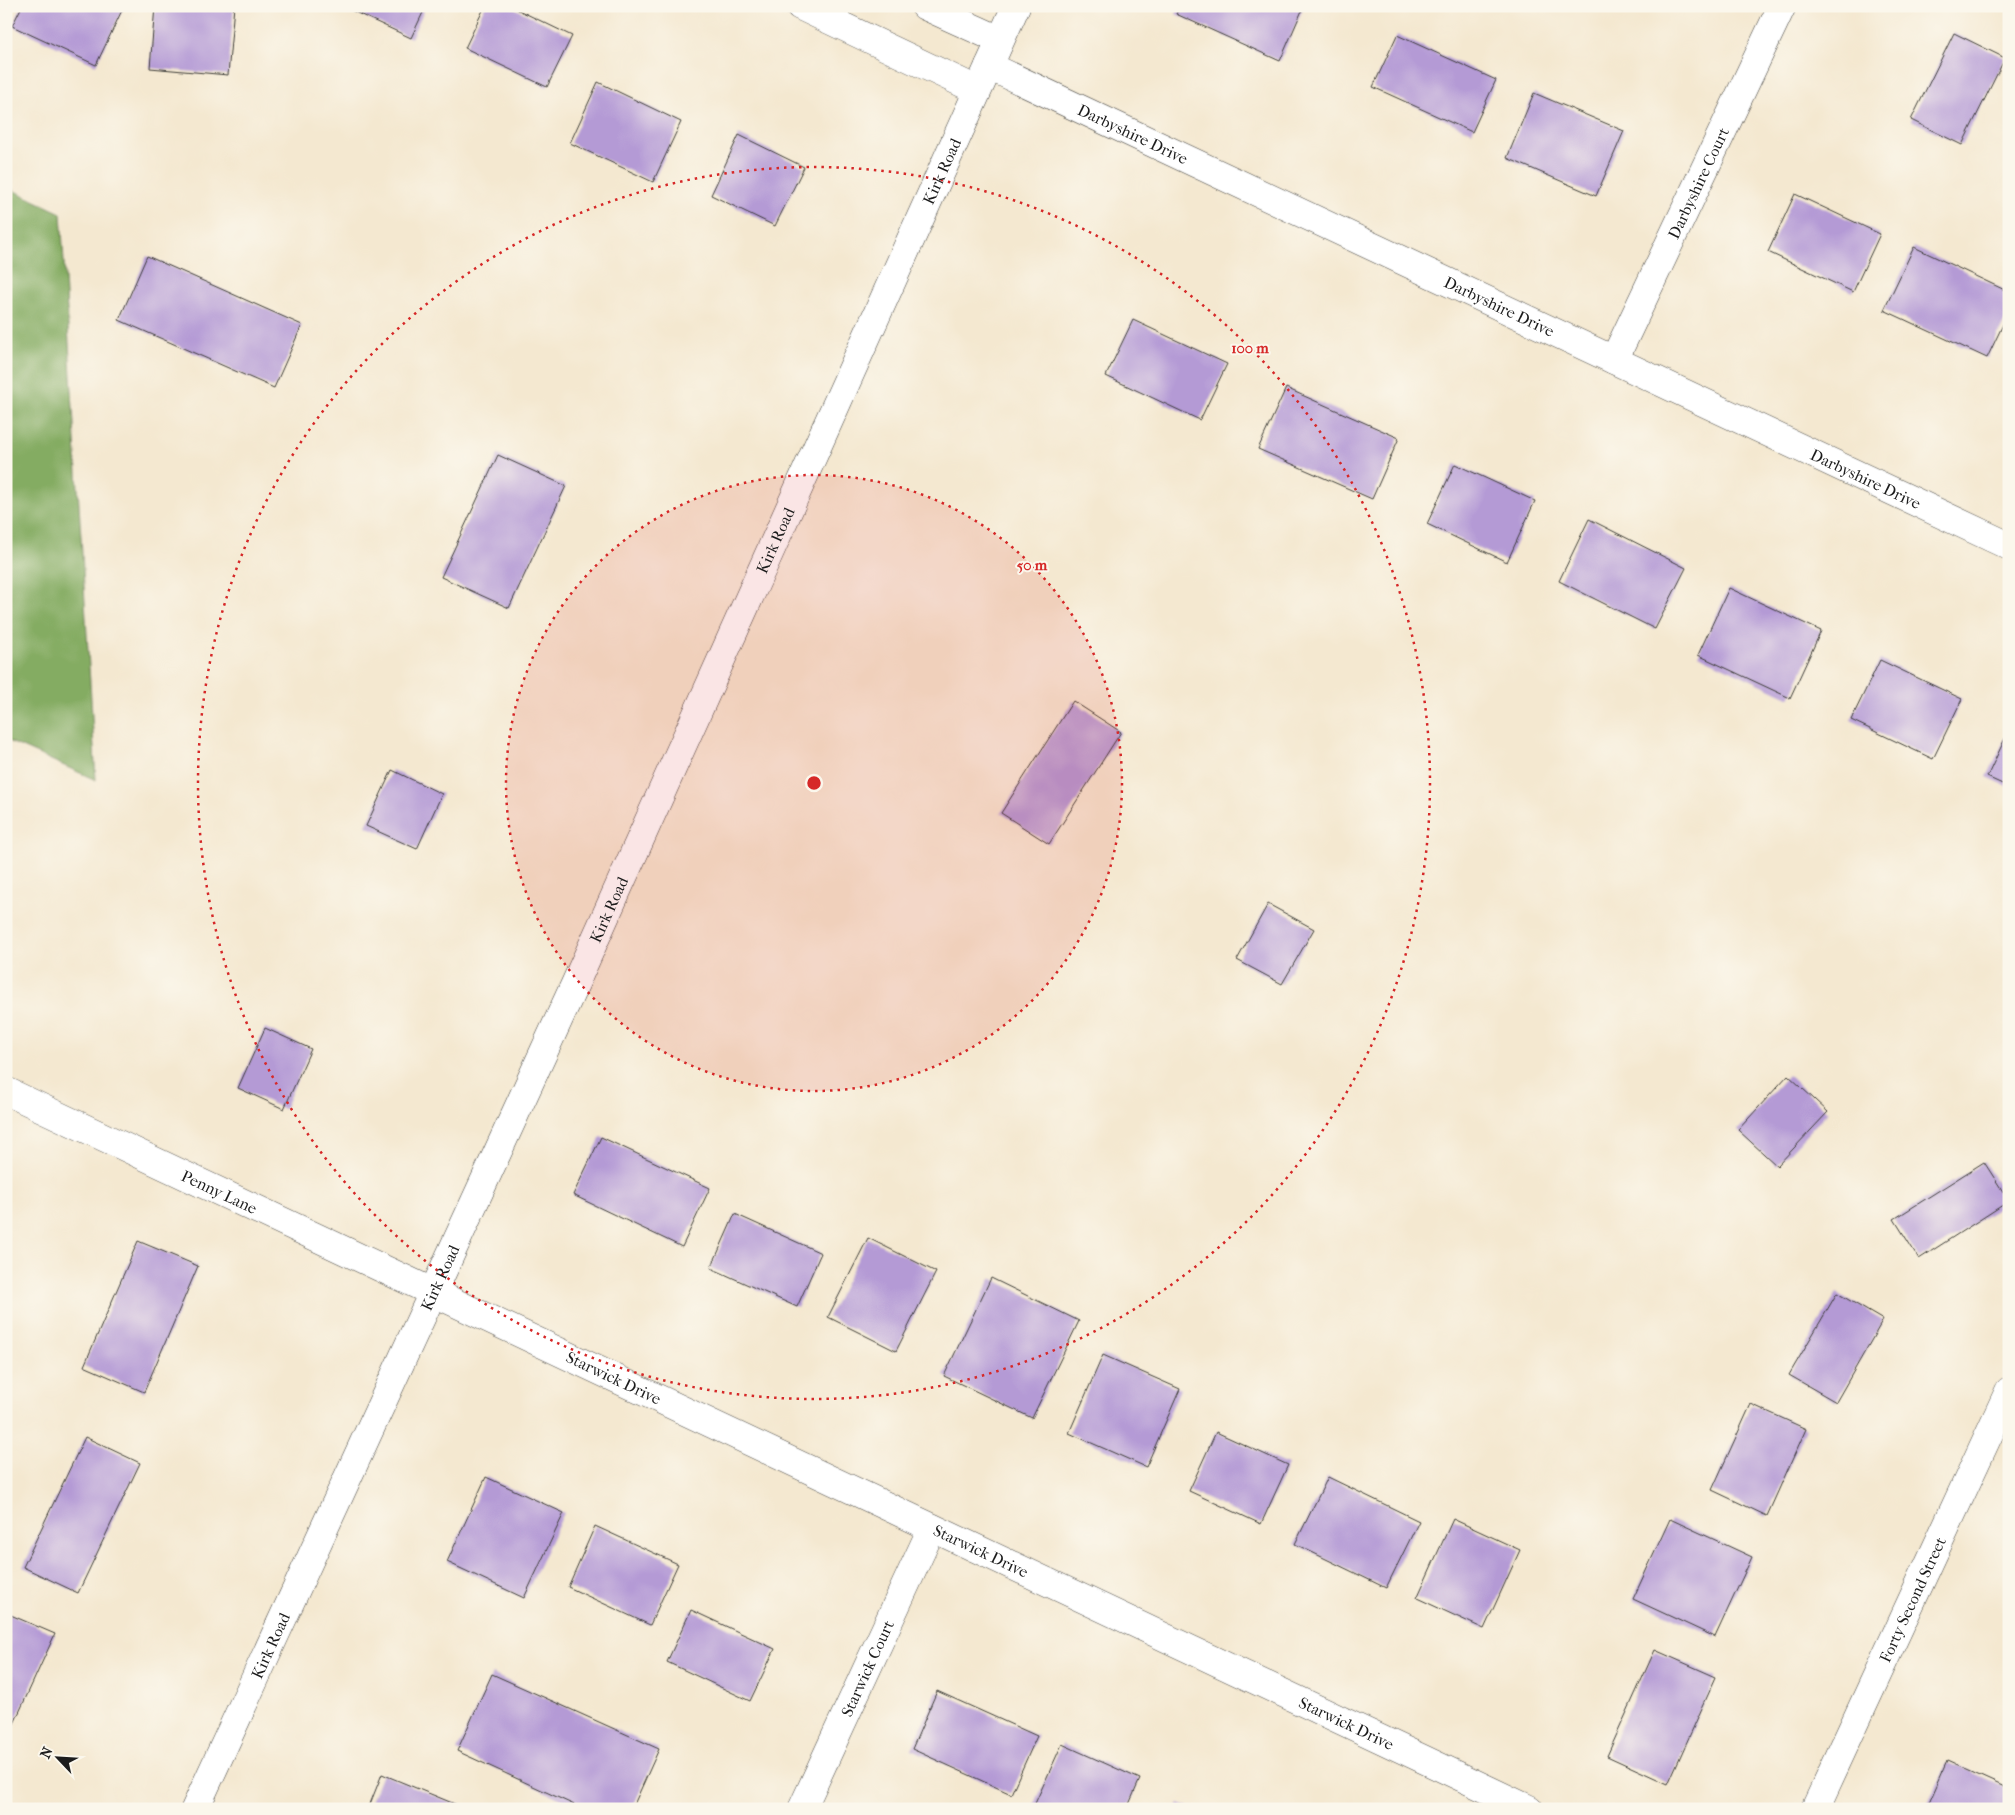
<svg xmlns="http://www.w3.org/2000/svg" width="2015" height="1815" viewBox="0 0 2015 1815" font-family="'IM FELL French Canon',serif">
<rect width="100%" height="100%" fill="#fbf7ec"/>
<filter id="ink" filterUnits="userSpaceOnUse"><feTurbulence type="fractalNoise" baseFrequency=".02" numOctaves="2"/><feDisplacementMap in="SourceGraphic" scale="10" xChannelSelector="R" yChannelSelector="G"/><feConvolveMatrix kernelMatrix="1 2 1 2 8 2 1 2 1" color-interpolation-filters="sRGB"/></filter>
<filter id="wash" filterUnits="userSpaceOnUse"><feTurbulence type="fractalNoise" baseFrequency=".0096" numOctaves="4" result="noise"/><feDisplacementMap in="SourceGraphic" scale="20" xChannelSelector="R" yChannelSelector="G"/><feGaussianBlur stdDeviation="1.12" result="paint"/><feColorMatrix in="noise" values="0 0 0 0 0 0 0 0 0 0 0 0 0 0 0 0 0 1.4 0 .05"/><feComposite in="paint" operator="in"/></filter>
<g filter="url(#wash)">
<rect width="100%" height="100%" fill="#f4e8d0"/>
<!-- forest -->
<path fill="#84ac62" stroke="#50643f" d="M 6,187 L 61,213 L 96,780 L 6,740 Z"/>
<g id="blocks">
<!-- building -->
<path fill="#b49ad5" d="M 22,6 L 124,6 L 96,65 L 12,26 Z
M 155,6 L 234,6 L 228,75 L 150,68 Z
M 342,6 L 426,6 L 411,38 Z
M 485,6 L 510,6 L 572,36 L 547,87 L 465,48 Z
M 1180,6 L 1304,6 L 1280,61 L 1176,14 Z
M 1998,6 L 2009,6 L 2009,12 Z
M 1954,33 L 2005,58 L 1962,145 L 1911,120 Z
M 1397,35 L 1496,80 L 1472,132 L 1373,87 Z
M 598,82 L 681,122 L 653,182 L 570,143 Z
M 1534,93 L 1624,131 L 1596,196 L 1507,158 Z
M 739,135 L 804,167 L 775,226 L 711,195 Z
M 1795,194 L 1880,234 L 1853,292 L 1768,252 Z
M 1914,247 L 2009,292 L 2009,312 L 1987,358 L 1884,310 Z
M 147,256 L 302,325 L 274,388 L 119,320 Z
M 1133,320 L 1227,364 L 1200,420 L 1106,376 Z
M 1286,388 L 1399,438 L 1372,499 L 1258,449 Z
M 498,455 L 566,486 L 509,608 L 441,577 Z
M 1455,464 L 1535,501 L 1507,562 L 1427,524 Z
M 1589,519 L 1686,568 L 1655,629 L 1559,581 Z
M 1729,588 L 1821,631 L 1790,698 L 1698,655 Z
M 1880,660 L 1962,699 L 1933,759 L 1851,720 Z
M 1073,701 L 1121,732 L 1049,844 L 1001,813 Z
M 2009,730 L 2009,787 L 1987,777 Z
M 392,770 L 442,794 L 417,849 L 366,826 Z
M 1268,904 L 1314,929 L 1282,984 L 1237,960 Z
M 265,1028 L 311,1049 L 284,1109 L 238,1088 Z
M 1788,1075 L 1828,1112 L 1777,1166 L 1738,1130 Z
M 601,1137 L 710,1188 L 682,1247 L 573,1195 Z
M 1984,1162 L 2009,1201 L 1919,1259 L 1894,1219 Z
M 735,1214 L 821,1253 L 797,1307 L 711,1268 Z
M 868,1238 L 936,1272 L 896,1351 L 828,1317 Z
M 138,1241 L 198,1266 L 144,1392 L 84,1366 Z
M 991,1278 L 1079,1321 L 1032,1418 L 944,1376 Z
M 1837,1293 L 1883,1320 L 1836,1402 L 1789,1375 Z
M 1103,1355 L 1180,1389 L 1146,1467 L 1069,1433 Z
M 1751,1404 L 1806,1429 L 1767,1516 L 1712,1490 Z
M 1216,1432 L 1288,1465 L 1261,1524 L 1189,1491 Z
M 85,1437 L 140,1463 L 78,1593 L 23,1567 Z
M 486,1477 L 564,1513 L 524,1598 L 447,1562 Z
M 1328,1477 L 1419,1521 L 1386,1588 L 1295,1544 Z
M 1453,1519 L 1520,1550 L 1484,1629 L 1417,1598 Z
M 1670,1519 L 1752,1557 L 1715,1637 L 1633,1599 Z
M 595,1526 L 678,1564 L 650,1625 L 568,1587 Z
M 691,1610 L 775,1649 L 750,1701 L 667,1662 Z
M 6,1613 L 55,1634 L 6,1741 Z
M 1655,1650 L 1716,1677 L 1668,1784 L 1607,1756 Z
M 492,1674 L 659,1749 L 632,1809 L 583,1809 L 457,1751 Z
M 937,1691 L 1037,1736 L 1011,1794 L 912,1749 Z
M 1062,1744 L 1140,1779 L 1127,1809 L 1033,1808 Z
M 1947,1761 L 2009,1789 L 2009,1809 L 1926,1809 Z
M 382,1774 L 467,1809 L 368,1809 Z
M 1179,1804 L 1190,1809 L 1176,1809 Z"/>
</g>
</g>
<g filter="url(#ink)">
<use href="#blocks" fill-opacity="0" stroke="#3c3b37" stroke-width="1"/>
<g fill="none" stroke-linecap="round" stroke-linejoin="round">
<defs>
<g id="street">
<path d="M 800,6 L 977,90"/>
<path d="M 925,6 L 1000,40"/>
<path id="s1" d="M 989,66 L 2009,546"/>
<path id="s2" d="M 1614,360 L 1782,6"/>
<path id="s3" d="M 6,1091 L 1529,1809"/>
<path id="s4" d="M 802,1809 L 932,1528"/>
<path id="s5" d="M 1815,1809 L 2009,1391"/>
</g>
<g id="secondary">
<path id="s6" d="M 195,1809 L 575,984 L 1016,6"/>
</g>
</defs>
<!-- street casing -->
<use href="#street" stroke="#3c3b37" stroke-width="29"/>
<!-- secondary casing -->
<use href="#secondary" stroke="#3c3b37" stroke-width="29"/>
<!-- street -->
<use href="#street" stroke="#fff" stroke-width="28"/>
<!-- secondary -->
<use href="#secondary" stroke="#fff" stroke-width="28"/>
</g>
</g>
<!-- distance rings -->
<circle cx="814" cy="783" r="308" fill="#d62828" fill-opacity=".12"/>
<g fill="none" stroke="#d62828" stroke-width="2.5" stroke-dasharray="2.5 5">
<circle cx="814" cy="783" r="308"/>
<circle cx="814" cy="783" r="616"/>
</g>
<g text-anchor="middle" stroke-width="4" stroke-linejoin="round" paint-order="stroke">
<!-- street labels -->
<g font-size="16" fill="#1c1c1c" stroke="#fbf7ec">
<text dy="6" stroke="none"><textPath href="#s1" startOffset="159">Darbyshire Drive</textPath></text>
<text dy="6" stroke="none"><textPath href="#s6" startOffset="1800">Kirk Road</textPath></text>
<text dy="6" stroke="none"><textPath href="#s2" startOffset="196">Darbyshire Court</textPath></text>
<text dy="6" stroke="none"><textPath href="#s1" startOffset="564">Darbyshire Drive</textPath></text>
<text dy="6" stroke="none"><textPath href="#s1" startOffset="969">Darbyshire Drive</textPath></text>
<text dy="6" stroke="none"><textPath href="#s6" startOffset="1395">Kirk Road</textPath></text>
<text dy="6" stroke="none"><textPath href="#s6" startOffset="990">Kirk Road</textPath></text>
<text dy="6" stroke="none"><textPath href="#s3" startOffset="236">Penny Lane</textPath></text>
<text dy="6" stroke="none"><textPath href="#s6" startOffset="585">Kirk Road</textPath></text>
<text dy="6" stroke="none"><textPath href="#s3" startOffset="672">Starwick Drive</textPath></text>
<text dy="6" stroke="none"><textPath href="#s3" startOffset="1078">Starwick Drive</textPath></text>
<text dy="6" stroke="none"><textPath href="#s5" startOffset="231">Forty Second Street</textPath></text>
<text dy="6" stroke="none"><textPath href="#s6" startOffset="180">Kirk Road</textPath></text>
<text dy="6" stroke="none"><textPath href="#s4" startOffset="155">Starwick Court</textPath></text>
<text dy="6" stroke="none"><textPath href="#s3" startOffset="1482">Starwick Drive</textPath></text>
</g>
</g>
<circle cx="814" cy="783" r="8" fill="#d62828" stroke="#fbf7ec" stroke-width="2.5"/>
<g font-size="15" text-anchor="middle" font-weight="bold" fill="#d62828" stroke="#fbf7ec" stroke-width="4" stroke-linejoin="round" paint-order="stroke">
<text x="1250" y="353">100 m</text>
<text x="1032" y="570">50 m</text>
</g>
<!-- margin -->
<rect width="2015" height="1815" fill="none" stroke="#fbf7ec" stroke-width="25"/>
<!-- north arrow -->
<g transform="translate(58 1758) rotate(295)" stroke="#fbf7ec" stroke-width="4" paint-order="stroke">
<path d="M0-4L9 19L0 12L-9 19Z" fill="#1c1c1c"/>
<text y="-8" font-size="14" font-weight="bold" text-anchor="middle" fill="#1c1c1c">N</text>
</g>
</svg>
